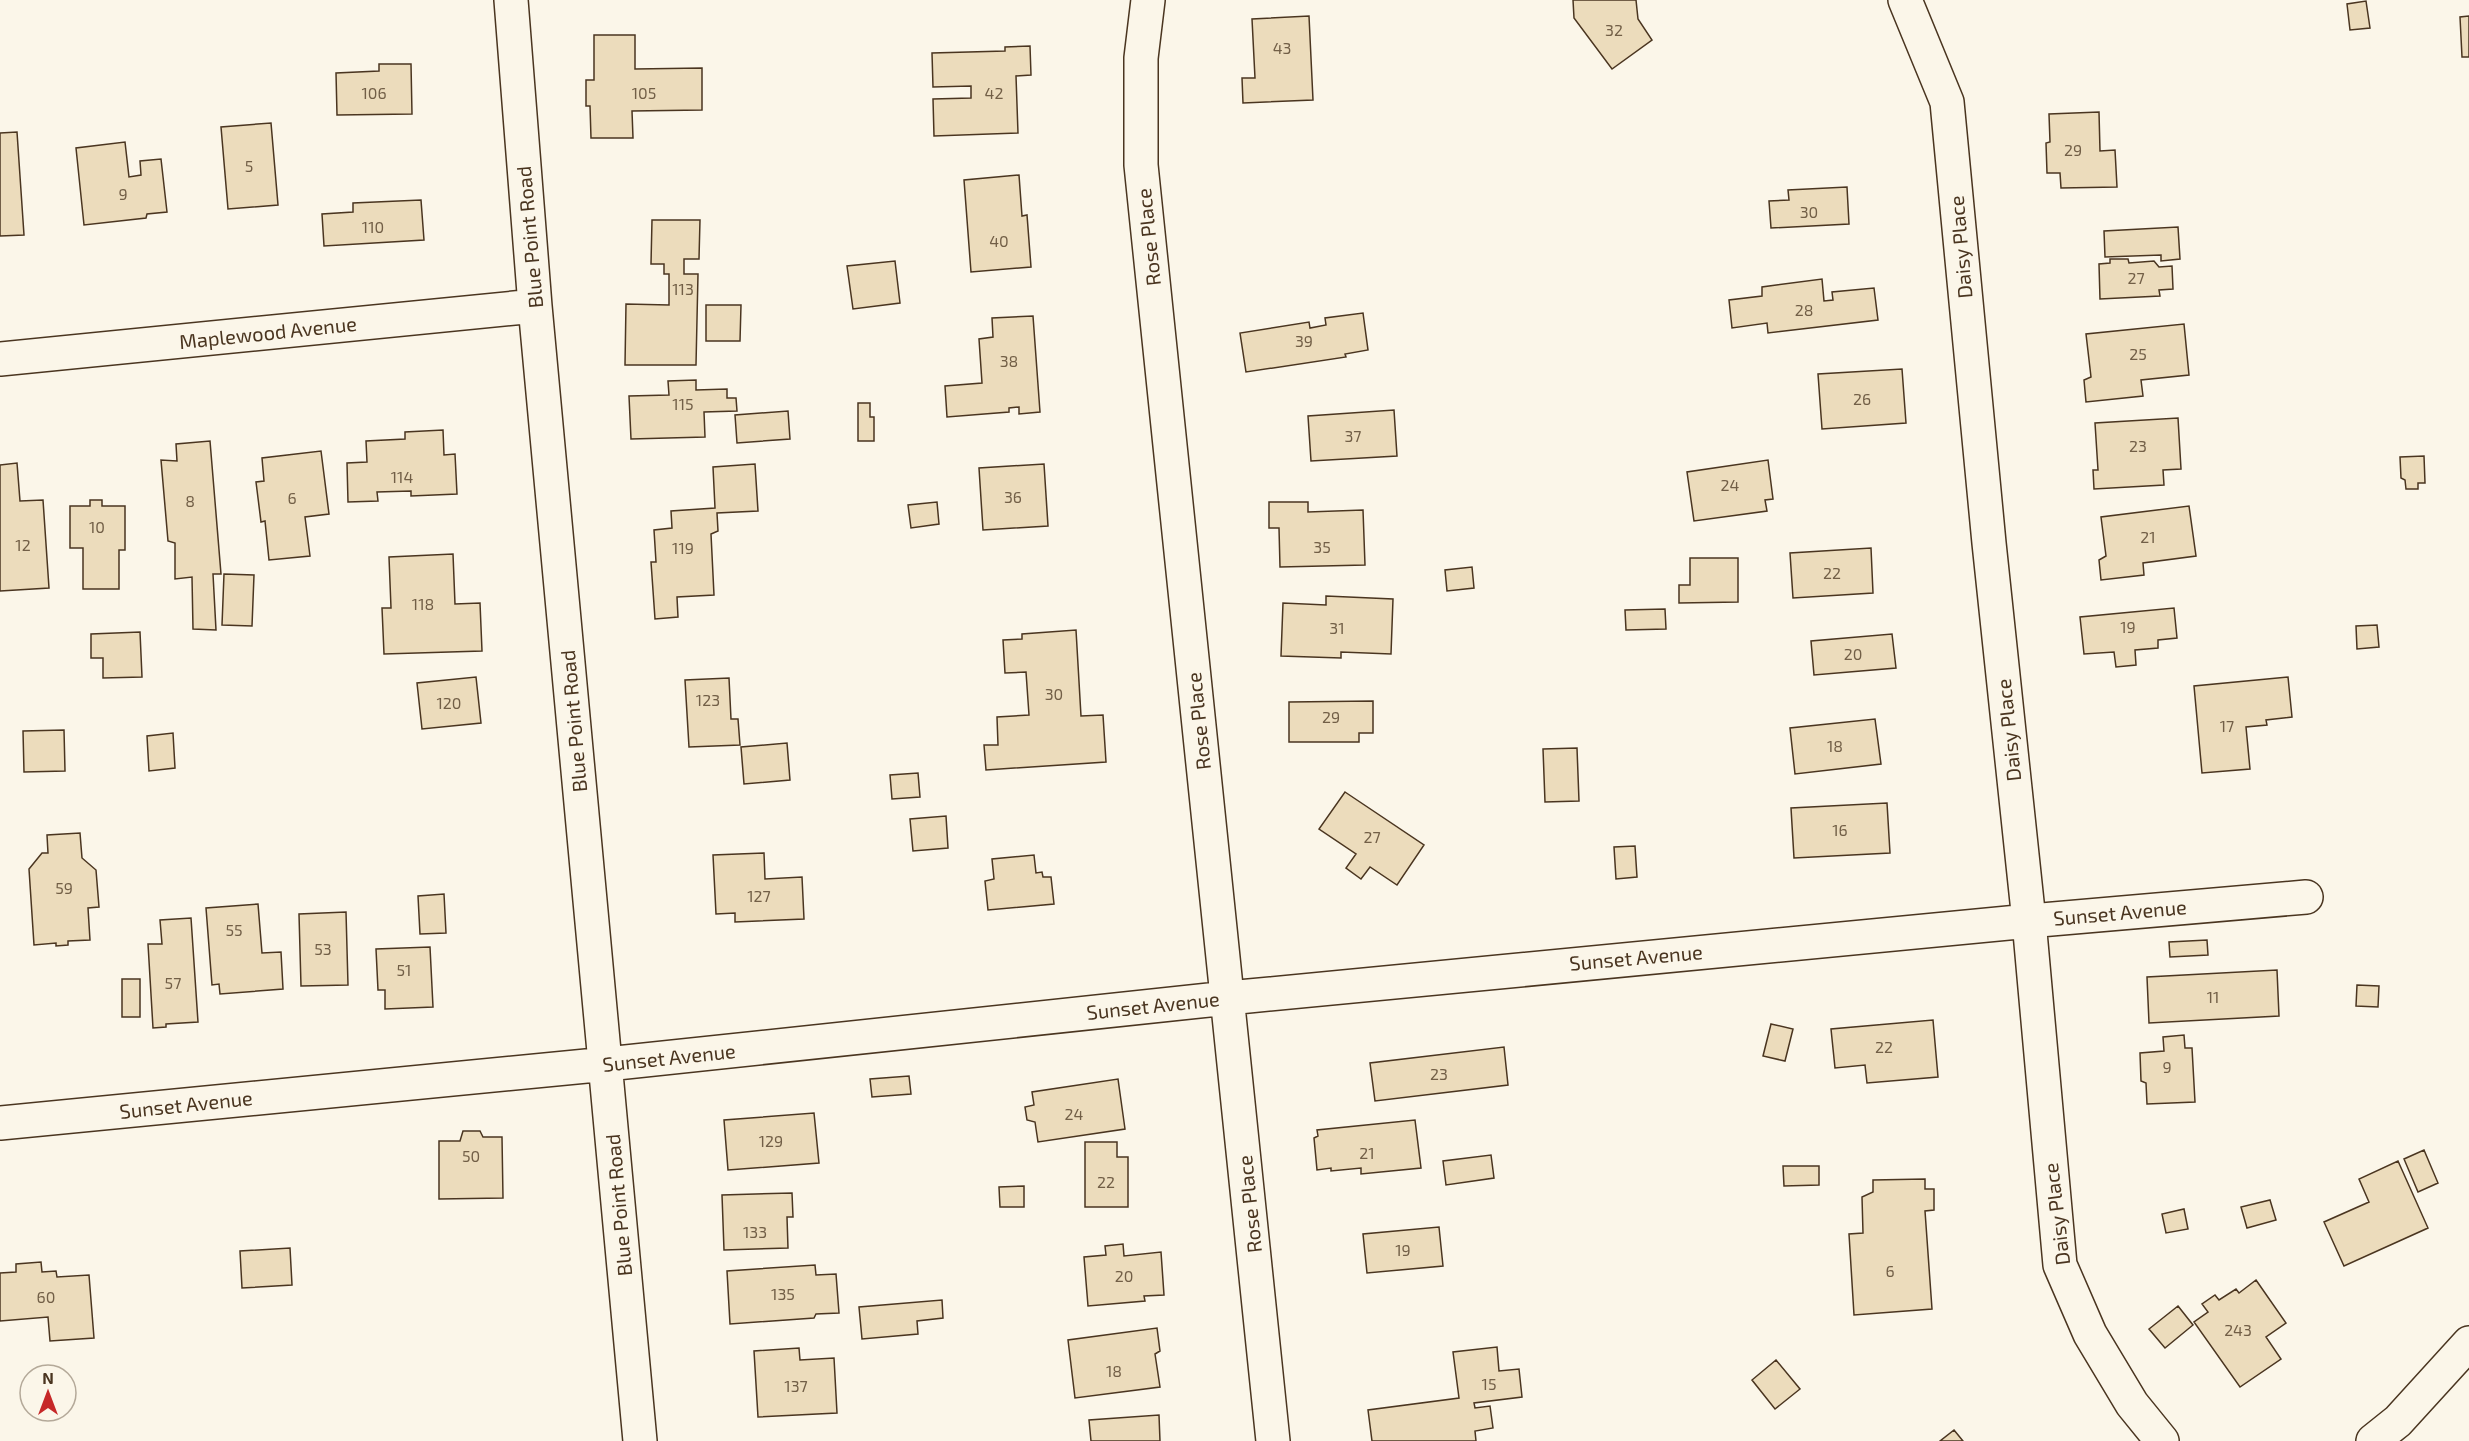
<svg xmlns="http://www.w3.org/2000/svg" width="2469" height="1441" viewBox="0 0 2469 1441" font-family="'Exo 2',sans-serif">
<rect width="100%" height="100%" fill="#fbf6e9"/>
<!-- building -->
<path fill="#ecdcbc" stroke="#4a3520" stroke-width="1.5" d="M 1573,0 L 1636,0 L 1638,19 L 1652,40 L 1612,69 L 1574,18 Z
M 2366,1 L 2370,28 L 2350,30 L 2347,4 Z
M 1309,16 L 1313,100 L 1243,103 L 1242,78 L 1255,78 L 1252,19 Z
M 2469,16 L 2469,57 L 2462,57 L 2460,17 Z
M 594,35 L 635,35 L 635,69 L 702,68 L 702,110 L 632,111 L 633,138 L 591,138 L 590,106 L 586,106 L 586,80 L 594,80 Z
M 1030,46 L 1031,75 L 1016,76 L 1018,133 L 934,136 L 933,99 L 971,98 L 971,86 L 933,87 L 932,53 L 1005,51 L 1005,47 Z
M 379,64 L 411,64 L 412,114 L 337,115 L 336,73 L 379,71 Z
M 2099,112 L 2100,151 L 2115,150 L 2117,187 L 2061,188 L 2060,173 L 2047,173 L 2046,143 L 2050,142 L 2049,114 Z
M 271,123 L 278,205 L 228,209 L 221,127 Z
M 17,132 L 24,235 L 0,236 L 0,133 Z
M 125,142 L 129,177 L 141,175 L 140,161 L 161,159 L 167,212 L 147,214 L 146,218 L 84,225 L 76,148 Z
M 1019,175 L 1022,216 L 1027,215 L 1031,267 L 971,272 L 964,180 Z
M 1847,187 L 1849,224 L 1771,228 L 1769,201 L 1789,200 L 1788,190 Z
M 421,200 L 424,240 L 324,246 L 322,214 L 353,212 L 353,203 Z
M 652,220 L 700,220 L 699,259 L 684,259 L 684,274 L 698,274 L 696,365 L 625,365 L 626,304 L 669,305 L 669,274 L 664,274 L 664,264 L 651,264 Z
M 2178,227 L 2180,259 L 2161,261 L 2161,255 L 2105,257 L 2104,231 Z
M 2110,259 L 2128,259 L 2129,263 L 2154,261 L 2159,267 L 2172,266 L 2173,289 L 2159,290 L 2160,296 L 2100,299 L 2099,264 L 2110,263 Z
M 895,261 L 900,303 L 853,309 L 847,266 Z
M 1822,279 L 1824,301 L 1833,300 L 1832,292 L 1874,288 L 1878,320 L 1768,333 L 1767,323 L 1732,328 L 1729,300 L 1762,296 L 1762,287 Z
M 706,305 L 741,305 L 740,341 L 706,341 Z
M 1363,313 L 1368,350 L 1345,354 L 1346,357 L 1246,372 L 1240,333 L 1309,322 L 1310,328 L 1326,325 L 1325,318 Z
M 1033,316 L 1040,412 L 1019,414 L 1019,407 L 1009,408 L 1009,412 L 947,417 L 945,386 L 982,383 L 979,339 L 993,337 L 992,318 Z
M 2184,324 L 2189,375 L 2141,380 L 2143,396 L 2086,402 L 2084,380 L 2091,377 L 2086,334 Z
M 1902,369 L 1906,423 L 1822,429 L 1818,374 Z
M 696,380 L 696,390 L 727,389 L 727,398 L 736,398 L 737,411 L 704,412 L 705,437 L 631,439 L 629,396 L 669,395 L 668,381 Z
M 858,403 L 870,403 L 870,417 L 874,417 L 874,441 L 858,441 Z
M 1394,410 L 1397,456 L 1311,461 L 1308,416 Z
M 788,411 L 790,439 L 737,443 L 735,415 Z
M 2178,418 L 2181,469 L 2163,470 L 2164,485 L 2094,489 L 2093,470 L 2098,470 L 2095,423 Z
M 443,430 L 444,455 L 455,454 L 457,494 L 411,496 L 411,491 L 377,492 L 378,501 L 348,502 L 347,463 L 367,462 L 366,441 L 405,439 L 405,432 Z
M 210,441 L 221,574 L 213,574 L 216,630 L 193,629 L 192,577 L 175,579 L 175,543 L 168,541 L 161,460 L 177,461 L 176,444 Z
M 321,451 L 329,514 L 305,517 L 310,556 L 269,560 L 265,521 L 261,522 L 256,482 L 264,481 L 262,458 Z
M 2424,456 L 2425,483 L 2418,483 L 2418,489 L 2406,489 L 2405,480 L 2401,478 L 2400,457 Z
M 1768,460 L 1773,499 L 1765,500 L 1767,511 L 1694,521 L 1687,472 Z
M 17,463 L 20,501 L 43,500 L 49,588 L 0,591 L 0,465 Z
M 755,464 L 758,511 L 717,513 L 718,531 L 711,534 L 714,595 L 677,597 L 678,617 L 655,619 L 651,562 L 656,562 L 654,530 L 672,528 L 671,511 L 715,508 L 713,467 Z
M 1044,464 L 1048,526 L 983,530 L 979,468 Z
M 90,500 L 102,500 L 102,506 L 125,506 L 125,550 L 119,550 L 119,589 L 83,589 L 83,548 L 70,548 L 70,506 L 90,506 Z
M 937,502 L 939,524 L 911,528 L 908,505 Z
M 1269,502 L 1308,502 L 1308,512 L 1363,510 L 1365,565 L 1280,567 L 1279,528 L 1269,528 Z
M 2189,506 L 2196,556 L 2143,563 L 2144,575 L 2101,580 L 2099,560 L 2106,556 L 2101,517 Z
M 1871,548 L 1873,593 L 1793,598 L 1790,553 Z
M 453,554 L 455,604 L 480,603 L 482,651 L 384,654 L 382,608 L 391,608 L 389,557 Z
M 1690,558 L 1738,558 L 1738,602 L 1679,603 L 1679,585 L 1690,585 Z
M 1472,567 L 1474,588 L 1447,591 L 1445,570 Z
M 224,574 L 254,575 L 252,626 L 222,625 Z
M 1326,596 L 1393,599 L 1391,654 L 1341,652 L 1341,658 L 1281,656 L 1283,603 L 1326,605 Z
M 2174,608 L 2177,638 L 2158,640 L 2158,648 L 2135,650 L 2136,665 L 2116,667 L 2114,652 L 2084,654 L 2080,617 Z
M 1665,609 L 1666,629 L 1626,630 L 1625,610 Z
M 2377,625 L 2379,647 L 2357,649 L 2356,626 Z
M 1076,630 L 1081,716 L 1103,715 L 1106,762 L 986,770 L 984,745 L 998,745 L 997,717 L 1029,715 L 1026,672 L 1005,673 L 1003,640 L 1022,639 L 1022,634 Z
M 140,632 L 142,677 L 103,678 L 103,658 L 91,658 L 91,634 Z
M 1892,634 L 1896,668 L 1814,675 L 1811,641 Z
M 476,677 L 481,723 L 422,729 L 417,683 Z
M 2288,677 L 2292,717 L 2266,720 L 2267,725 L 2246,727 L 2250,769 L 2202,773 L 2194,686 Z
M 729,678 L 731,719 L 738,719 L 740,745 L 689,747 L 685,680 Z
M 1373,701 L 1373,733 L 1359,733 L 1359,742 L 1289,742 L 1289,702 Z
M 1875,719 L 1881,764 L 1795,774 L 1790,728 Z
M 64,730 L 65,771 L 24,772 L 23,731 Z
M 173,733 L 175,768 L 149,771 L 147,736 Z
M 787,743 L 790,780 L 744,784 L 741,747 Z
M 1577,748 L 1579,801 L 1545,802 L 1543,749 Z
M 918,773 L 920,797 L 892,799 L 890,775 Z
M 1345,792 L 1424,845 L 1397,885 L 1370,867 L 1361,879 L 1346,868 L 1356,854 L 1319,829 Z
M 1887,803 L 1890,853 L 1794,858 L 1791,808 Z
M 946,816 L 948,848 L 913,851 L 910,819 Z
M 80,833 L 82,858 L 96,870 L 99,907 L 88,908 L 90,940 L 68,941 L 68,945 L 56,946 L 56,943 L 34,945 L 29,869 L 42,853 L 48,853 L 47,835 Z
M 1635,846 L 1637,877 L 1616,879 L 1614,847 Z
M 764,853 L 765,879 L 802,877 L 804,919 L 735,922 L 735,913 L 716,914 L 713,855 Z
M 1034,855 L 1036,873 L 1042,872 L 1043,877 L 1051,877 L 1054,904 L 988,910 L 985,881 L 994,879 L 992,859 Z
M 444,894 L 446,933 L 420,934 L 418,896 Z
M 258,904 L 262,953 L 281,952 L 283,989 L 220,994 L 219,984 L 212,985 L 206,908 Z
M 346,912 L 348,985 L 301,986 L 299,914 Z
M 191,918 L 198,1022 L 166,1024 L 166,1027 L 153,1028 L 148,944 L 162,944 L 160,920 Z
M 2207,940 L 2208,955 L 2170,957 L 2169,942 Z
M 430,947 L 433,1007 L 385,1009 L 385,990 L 378,990 L 376,949 Z
M 2277,970 L 2279,1016 L 2149,1023 L 2147,977 Z
M 122,979 L 140,979 L 140,1017 L 122,1017 Z
M 2357,985 L 2379,986 L 2378,1007 L 2356,1006 Z
M 1933,1020 L 1938,1077 L 1867,1083 L 1865,1065 L 1835,1068 L 1831,1029 Z
M 1771,1024 L 1793,1029 L 1785,1061 L 1763,1056 Z
M 2184,1035 L 2185,1048 L 2192,1048 L 2195,1102 L 2147,1104 L 2146,1083 L 2141,1081 L 2140,1053 L 2164,1051 L 2163,1037 Z
M 1504,1047 L 1508,1085 L 1375,1101 L 1370,1063 Z
M 909,1076 L 911,1094 L 872,1097 L 870,1079 Z
M 1118,1079 L 1125,1129 L 1038,1142 L 1035,1122 L 1027,1120 L 1025,1107 L 1034,1105 L 1032,1092 Z
M 814,1113 L 819,1163 L 728,1170 L 724,1120 Z
M 1415,1120 L 1421,1168 L 1361,1174 L 1361,1168 L 1331,1171 L 1331,1168 L 1317,1170 L 1314,1138 L 1318,1136 L 1317,1130 Z
M 463,1131 L 480,1131 L 483,1137 L 502,1137 L 503,1198 L 439,1199 L 439,1141 L 460,1141 Z
M 1085,1142 L 1117,1142 L 1117,1157 L 1128,1157 L 1128,1207 L 1085,1207 Z
M 2424,1150 L 2438,1183 L 2418,1192 L 2404,1159 Z
M 1491,1155 L 1494,1178 L 1446,1185 L 1443,1161 Z
M 2398,1161 L 2428,1228 L 2344,1266 L 2324,1222 L 2369,1202 L 2359,1179 Z
M 1783,1166 L 1819,1166 L 1819,1185 L 1784,1186 Z
M 1925,1179 L 1925,1189 L 1934,1189 L 1934,1210 L 1925,1211 L 1932,1309 L 1854,1315 L 1849,1234 L 1863,1233 L 1862,1197 L 1873,1192 L 1873,1180 Z
M 1024,1186 L 1024,1207 L 1000,1207 L 999,1187 Z
M 792,1193 L 793,1217 L 787,1217 L 788,1248 L 724,1250 L 722,1195 Z
M 2270,1200 L 2276,1220 L 2247,1228 L 2241,1207 Z
M 2184,1209 L 2188,1229 L 2166,1233 L 2162,1214 Z
M 1439,1227 L 1443,1266 L 1367,1273 L 1363,1234 Z
M 1123,1244 L 1124,1256 L 1161,1252 L 1164,1295 L 1144,1296 L 1145,1301 L 1088,1306 L 1084,1257 L 1106,1255 L 1105,1246 Z
M 290,1248 L 292,1285 L 242,1288 L 240,1251 Z
M 41,1262 L 42,1272 L 56,1271 L 57,1277 L 89,1275 L 94,1338 L 50,1341 L 48,1317 L 0,1321 L 0,1273 L 16,1272 L 16,1264 Z
M 815,1265 L 816,1275 L 836,1274 L 839,1313 L 816,1314 L 814,1318 L 730,1324 L 727,1271 Z
M 2256,1280 L 2286,1323 L 2266,1337 L 2281,1359 L 2240,1387 L 2194,1322 L 2208,1312 L 2202,1304 L 2215,1295 L 2219,1300 L 2236,1289 L 2239,1293 Z
M 942,1300 L 943,1318 L 917,1321 L 918,1334 L 862,1339 L 859,1307 Z
M 2178,1306 L 2193,1325 L 2165,1348 L 2149,1329 Z
M 1157,1328 L 1160,1351 L 1155,1354 L 1160,1387 L 1075,1398 L 1068,1340 Z
M 1497,1347 L 1499,1371 L 1519,1369 L 1522,1397 L 1474,1403 L 1475,1408 L 1490,1406 L 1493,1428 L 1475,1431 L 1476,1441 L 1372,1441 L 1368,1410 L 1459,1398 L 1453,1352 Z
M 799,1348 L 800,1360 L 834,1358 L 837,1413 L 758,1417 L 754,1351 Z
M 1776,1360 L 1800,1389 L 1775,1409 L 1752,1380 Z
M 1159,1415 L 1160,1441 L 1091,1441 L 1089,1420 Z
M 1954,1430 L 1963,1441 L 1940,1441 Z"/>
<g fill="none" stroke-linecap="round" stroke-linejoin="round">
<defs>
<path id="minor" d="M 511,0 L 535,306 L 640,1441
M 1148,0 L 1141,58 L 1141,165 L 1273,1441
M 1905,0 L 1947,102 L 1989,543 L 2029,921 L 2060,1265 L 2090,1334 L 2132,1404 L 2162,1441
M 0,359 L 535,306
M 0,1123 L 607,1064 L 1228,998 L 2029,921 L 2306,897
M 2373,1441 L 2398,1421 L 2469,1343"/>
</defs>
<!-- minor casing -->
<use href="#minor" stroke="#4a3520" stroke-width="36"/>
<!-- minor -->
<use href="#minor" stroke="#fbf6e9" stroke-width="33"/>
</g>
<g text-anchor="middle" stroke-width="4.5" stroke-linejoin="round" paint-order="stroke">
<!-- number labels -->
<g font-size="16" fill="#725f47">
<text x="1614" y="36">32</text>
<text x="1282" y="54">43</text>
<text x="374" y="99">106</text>
<text x="644" y="99">105</text>
<text x="994" y="99">42</text>
<text x="2073" y="156">29</text>
<text x="249" y="172">5</text>
<text x="123" y="200">9</text>
<text x="1809" y="218">30</text>
<text x="373" y="233">110</text>
<text x="999" y="247">40</text>
<text x="2136" y="284">27</text>
<text x="683" y="295">113</text>
<text x="1804" y="316">28</text>
<text x="1304" y="347">39</text>
<text x="2138" y="360">25</text>
<text x="1009" y="367">38</text>
<text x="1862" y="405">26</text>
<text x="683" y="410">115</text>
<text x="1353" y="442">37</text>
<text x="2138" y="452">23</text>
<text x="402" y="483">114</text>
<text x="1730" y="491">24</text>
<text x="1013" y="503">36</text>
<text x="292" y="504">6</text>
<text x="190" y="507">8</text>
<text x="97" y="533">10</text>
<text x="2148" y="543">21</text>
<text x="23" y="551">12</text>
<text x="1322" y="553">35</text>
<text x="683" y="554">119</text>
<text x="1832" y="579">22</text>
<text x="423" y="610">118</text>
<text x="2128" y="633">19</text>
<text x="1337" y="634">31</text>
<text x="1853" y="660">20</text>
<text x="1054" y="700">30</text>
<text x="708" y="706">123</text>
<text x="449" y="709">120</text>
<text x="1331" y="723">29</text>
<text x="2227" y="732">17</text>
<text x="1835" y="752">18</text>
<text x="1840" y="836">16</text>
<text x="1372" y="843">27</text>
<text x="64" y="894">59</text>
<text x="759" y="902">127</text>
<text x="234" y="936">55</text>
<text x="323" y="955">53</text>
<text x="404" y="976">51</text>
<text x="173" y="989">57</text>
<text x="2213" y="1003">11</text>
<text x="1884" y="1053">22</text>
<text x="2167" y="1073">9</text>
<text x="1439" y="1080">23</text>
<text x="1074" y="1120">24</text>
<text x="771" y="1147">129</text>
<text x="1367" y="1159">21</text>
<text x="471" y="1162">50</text>
<text x="1106" y="1188">22</text>
<text x="755" y="1238">133</text>
<text x="1403" y="1256">19</text>
<text x="1890" y="1277">6</text>
<text x="1124" y="1282">20</text>
<text x="783" y="1300">135</text>
<text x="46" y="1303">60</text>
<text x="2238" y="1336">243</text>
<text x="1114" y="1377">18</text>
<text x="1489" y="1390">15</text>
<text x="796" y="1392">137</text>
</g>
<!-- street labels -->
<g font-size="20" fill="#4a3520" stroke="#fbf6e9">
<text transform="translate(530 237) rotate(-95)" y="7">Blue Point Road</text>
<text transform="translate(1149 237) rotate(-96)" y="7">Rose Place</text>
<text transform="translate(1961 247) rotate(-95)" y="7">Daisy Place</text>
<text transform="translate(268 333) rotate(-6)" y="7">Maplewood Avenue</text>
<text transform="translate(574 721) rotate(-95)" y="7">Blue Point Road</text>
<text transform="translate(1199 721) rotate(-96)" y="7">Rose Place</text>
<text transform="translate(2009 730) rotate(-96)" y="7">Daisy Place</text>
<text transform="translate(2120 913) rotate(-5)" y="7">Sunset Avenue</text>
<text transform="translate(1636 958) rotate(-5)" y="7">Sunset Avenue</text>
<text transform="translate(1153 1006) rotate(-6)" y="7">Sunset Avenue</text>
<text transform="translate(669 1058) rotate(-6)" y="7">Sunset Avenue</text>
<text transform="translate(186 1105) rotate(-6)" y="7">Sunset Avenue</text>
<text transform="translate(1250 1204) rotate(-96)" y="7">Rose Place</text>
<text transform="translate(619 1205) rotate(-95)" y="7">Blue Point Road</text>
<text transform="translate(2057 1214) rotate(-97)" y="7">Daisy Place</text>
</g>
</g>
<!-- north arrow -->
<g transform="translate(48 1393)"><circle r="28" fill="#fbf6e9" stroke="#b4a999" stroke-width="1.5"/>
<path d="M0-4.5L10 22L0 15L-10 22Z" fill="#c62828"/>
<text y="-9" font-size="16" font-weight="bold" text-anchor="middle" fill="#4a3520">N</text>
</g>
</svg>
